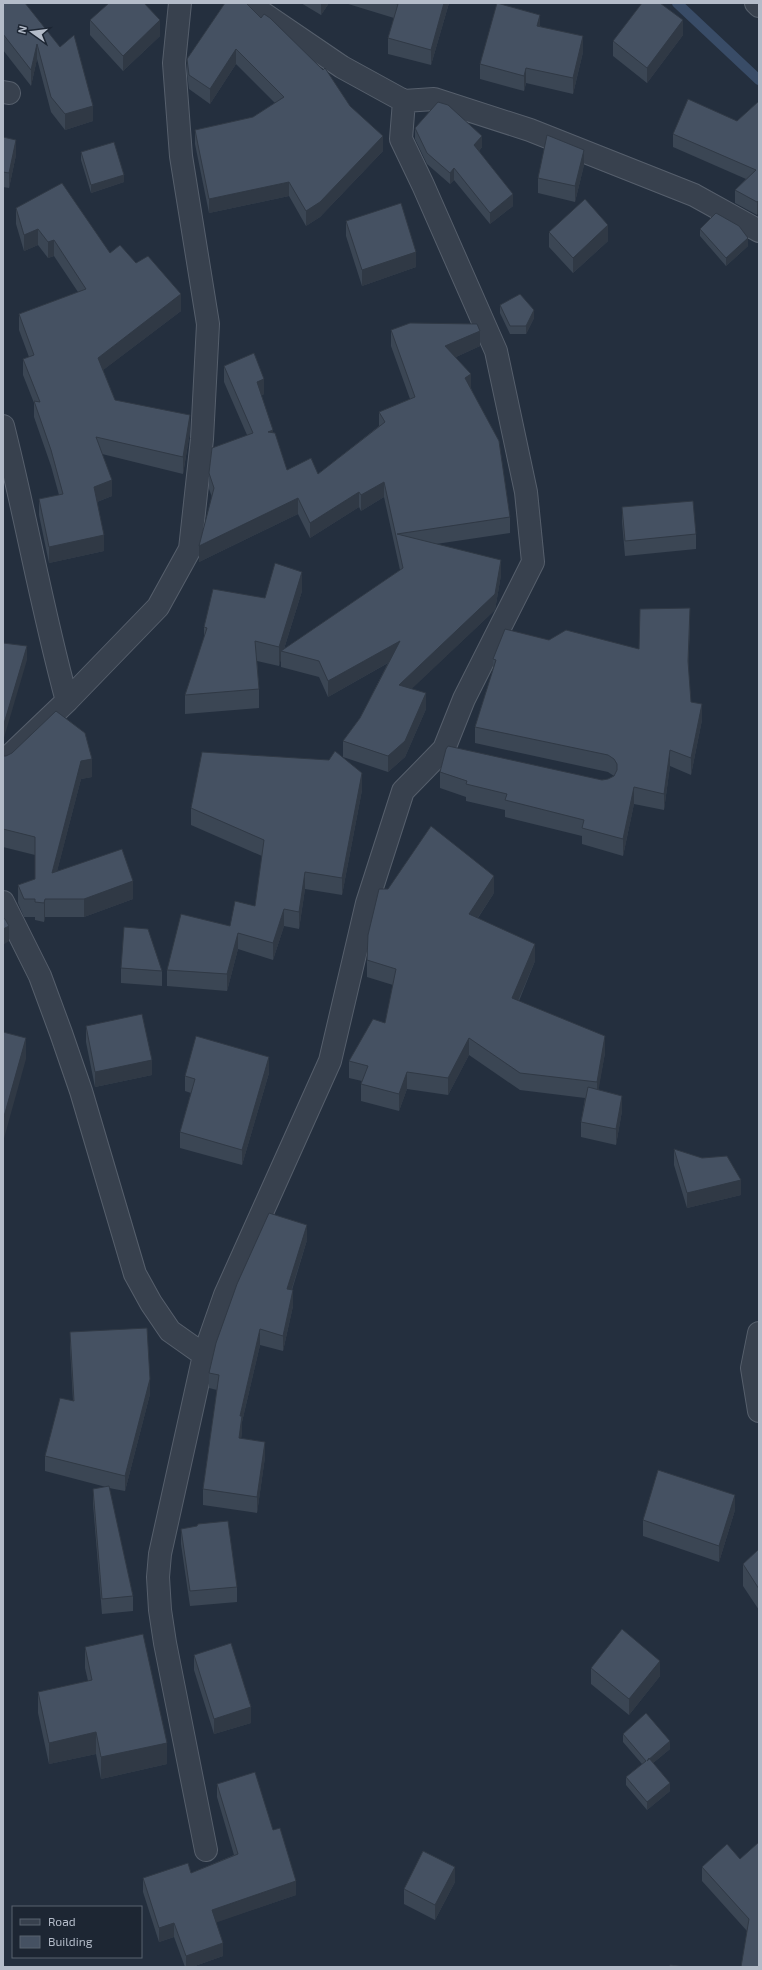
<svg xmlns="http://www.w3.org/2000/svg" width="762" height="1970" viewBox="0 0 762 1970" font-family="'Exo 2',sans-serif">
<rect width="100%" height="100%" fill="#242f3e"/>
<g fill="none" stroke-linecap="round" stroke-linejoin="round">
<!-- stream -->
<path stroke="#394c67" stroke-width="10" d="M 677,3 L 759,80"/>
<defs>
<path id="minor" d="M 248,3 L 342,67 L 404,101 L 434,99 L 530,130 L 694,195 L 759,231
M 756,3 L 759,6
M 3,92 L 9,93
M 3,426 C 26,517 42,610 67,701
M 3,762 L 67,701 L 158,607 L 190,549 L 202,439 L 208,324 L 181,156 L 174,63 L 180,3
M 3,902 L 40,976 L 61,1033 L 81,1091 L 135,1274 L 151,1303 L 170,1331 L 204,1355
M 759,1333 L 752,1368 L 759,1411
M 206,1850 L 165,1643 L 160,1610 L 158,1577 L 160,1554 L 204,1355 L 225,1295 L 330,1061 L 367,903 L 403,791 L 444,749 L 464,699 L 533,562 L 526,492 L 496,351 L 423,185 L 401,139 L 404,101"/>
</defs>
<!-- minor casing -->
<use href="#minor" stroke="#565f6c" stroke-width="24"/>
<!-- minor -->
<use href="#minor" stroke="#38414e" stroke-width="22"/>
</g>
<!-- wall -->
<path fill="#3b4654" d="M 3,3 L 25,3 L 93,121 L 65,130 L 51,112 L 37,59 L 31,86 L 3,50 Z
M 225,3 L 350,106 L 383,151 L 320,217 L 306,226 L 289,196 L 209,213 L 195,144 L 195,130 L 253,117 L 275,103 L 236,64 L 210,104 L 189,89 L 187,74 L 187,59 Z
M 301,3 L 329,3 L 321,15 Z
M 345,3 L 449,3 L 431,65 L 388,54 L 388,38 L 394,18 Z
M 90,20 L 160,36 L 123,71 L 90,35 Z
M 540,26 L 583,52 L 573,94 L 526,83 L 524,91 L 480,79 L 480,64 Z
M 683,35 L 647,83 L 613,56 L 613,41 Z
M 759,101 L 757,215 L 735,203 L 735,190 L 746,179 L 673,147 L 673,134 L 737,121 Z
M 415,128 L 482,147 L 479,151 L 513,206 L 490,224 L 454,180 L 450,184 L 427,164 L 415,139 Z
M 3,137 L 16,155 L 9,188 L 3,187 Z
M 81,152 L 124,182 L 91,193 L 81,160 Z
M 584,165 L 575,202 L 538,193 L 538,178 Z
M 16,208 L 110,253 L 181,311 L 103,370 L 115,400 L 190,432 L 183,474 L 102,454 L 112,496 L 97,502 L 104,551 L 49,563 L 39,515 L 39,499 L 59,495 L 51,466 L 34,417 L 34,403 L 23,375 L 23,359 L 29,357 L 19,330 L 19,314 L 78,292 L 54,256 L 48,258 L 38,245 L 24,251 L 16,224 Z
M 346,221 L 416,267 L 362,286 L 346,236 Z
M 700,229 L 748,246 L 726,266 L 700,236 Z
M 549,232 L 608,241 L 573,273 L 549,247 Z
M 500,305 L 534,318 L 526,334 L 510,334 L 500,313 Z
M 391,330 L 480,346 L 456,357 L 471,388 L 510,517 L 510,533 L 436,544 L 501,575 L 495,610 L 411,689 L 426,709 L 405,757 L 388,772 L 343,757 L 343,741 L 360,718 L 388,663 L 328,697 L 319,677 L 281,667 L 281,659 L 279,666 L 257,661 L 259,689 L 259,708 L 185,714 L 185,695 L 204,639 L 204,627 L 265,598 L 302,591 L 284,649 L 400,570 L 384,497 L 361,511 L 359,507 L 310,538 L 298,514 L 199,562 L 212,497 L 209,489 L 209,473 L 247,435 L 224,382 L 224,366 L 264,394 L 261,396 L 273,433 L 287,470 L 318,474 L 379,426 L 379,412 L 410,399 L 391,346 Z
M 622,507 L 696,534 L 696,549 L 625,556 L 622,522 Z
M 690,625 L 688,666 L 691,702 L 702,720 L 691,775 L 670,766 L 664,810 L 634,804 L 623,856 L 582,844 L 582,836 L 505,817 L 505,810 L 466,801 L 466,797 L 440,788 L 440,772 L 602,780 L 608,779 L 614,776 L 608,772 L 475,743 L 475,727 L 493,670 L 493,659 L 549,640 L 639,649 Z
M 3,756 L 92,777 L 81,779 L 57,871 L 133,899 L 84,917 L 45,917 L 44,922 L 35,920 L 35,917 L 24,917 L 18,903 L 18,885 L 35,879 L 35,855 L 3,847 Z
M 362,790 L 342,895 L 305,889 L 299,929 L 284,926 L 273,960 L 238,949 L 227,991 L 167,986 L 167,970 L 230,926 L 255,906 L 262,856 L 191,825 L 191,808 Z
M 494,893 L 478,918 L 535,961 L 519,1001 L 605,1053 L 598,1090 L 622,1111 L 616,1145 L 581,1137 L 581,1122 L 585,1098 L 520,1090 L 469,1055 L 448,1095 L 407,1089 L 399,1111 L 361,1101 L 361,1084 L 362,1081 L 349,1078 L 349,1061 L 385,1023 L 393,985 L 367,977 L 367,960 Z
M 121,968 L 162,971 L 162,986 L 121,983 Z
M 86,1026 L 152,1075 L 95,1087 L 86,1042 Z
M 269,1073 L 242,1165 L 180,1148 L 180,1132 L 191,1093 L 185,1091 L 185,1076 Z
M 674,1149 L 741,1195 L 687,1208 L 674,1165 Z
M 307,1240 L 292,1290 L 293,1306 L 283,1351 L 260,1345 L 242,1422 L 242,1431 L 241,1439 L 265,1457 L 257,1513 L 203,1505 L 203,1489 L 217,1390 L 209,1388 L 209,1373 Z
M 70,1332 L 150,1394 L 125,1491 L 109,1488 L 133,1596 L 133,1611 L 102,1614 L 93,1504 L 93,1489 L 106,1487 L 45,1471 L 45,1456 L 73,1401 L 70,1347 Z
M 735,1510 L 719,1562 L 643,1536 L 643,1520 Z
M 181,1529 L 237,1587 L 237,1602 L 190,1606 L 181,1544 Z
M 759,1549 L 759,1610 L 743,1586 L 743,1564 Z
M 85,1647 L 167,1764 L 101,1779 L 96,1754 L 49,1764 L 38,1713 L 38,1692 L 88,1681 L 85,1668 Z
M 194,1655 L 251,1723 L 214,1734 L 194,1670 Z
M 591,1668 L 660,1676 L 629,1715 L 591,1684 Z
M 623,1734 L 670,1749 L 653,1763 L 670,1791 L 647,1810 L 626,1785 L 626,1777 L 642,1764 L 623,1742 Z
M 217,1784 L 273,1830 L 296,1895 L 216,1922 L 223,1956 L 192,1967 L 185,1967 L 174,1937 L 159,1942 L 143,1892 L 143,1878 L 191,1873 L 234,1855 L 217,1797 Z
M 740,1859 L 759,1967 L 747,1931 L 702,1881 L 702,1867 Z
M 455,1882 L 435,1920 L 404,1904 L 404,1889 Z"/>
<!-- shaded-wall -->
<path fill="#303945" d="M 321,3 L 329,3 L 321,15 Z
M 444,3 L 449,3 L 431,65 L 431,50 Z
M 540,15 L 540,30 L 537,26 Z
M 160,20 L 160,36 L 123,71 L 123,56 Z
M 683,20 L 683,35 L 647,83 L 647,68 Z
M 583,36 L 583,52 L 573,94 L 573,78 Z
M 37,44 L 37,59 L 31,86 L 31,70 Z
M 236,49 L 236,64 L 210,104 L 210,89 Z
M 526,68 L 526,83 L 524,91 L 524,76 Z
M 93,106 L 93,121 L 65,130 L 65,114 Z
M 383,136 L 383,151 L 320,217 L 306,226 L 306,211 Z
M 482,136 L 482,147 L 474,157 L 474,145 Z
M 16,140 L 16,155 L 9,188 L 9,173 Z
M 584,150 L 584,165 L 575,202 L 575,186 Z
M 454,168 L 454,180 L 450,184 L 450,173 Z
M 124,175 L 124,182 L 91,193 L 91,185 Z
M 289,182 L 289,196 L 209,213 L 209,199 Z
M 513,194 L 513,206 L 490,224 L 490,213 Z
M 759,200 L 759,213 L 757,215 L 757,202 Z
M 608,225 L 608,241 L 573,273 L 573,258 Z
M 38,229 L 38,245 L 24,251 L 24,235 Z
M 748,238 L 748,246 L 726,266 L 726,258 Z
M 54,240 L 54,256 L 48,258 L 48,242 Z
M 416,252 L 416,267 L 362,286 L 362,270 Z
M 181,294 L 181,311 L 98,374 L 98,358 Z
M 534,310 L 534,318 L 526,334 L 526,326 Z
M 480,331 L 480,346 L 445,362 L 445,346 Z
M 471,374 L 471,389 L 465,378 Z
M 264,379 L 264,394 L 257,398 L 257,382 Z
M 190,415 L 190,432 L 183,474 L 183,457 Z
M 273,430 L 273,445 L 268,432 Z
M 112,480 L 112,496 L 94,503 L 94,487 Z
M 384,482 L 384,497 L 361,511 L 361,495 Z
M 359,492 L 359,507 L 310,538 L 310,523 Z
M 298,498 L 298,514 L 199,562 L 199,546 Z
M 104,535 L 104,551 L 49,563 L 49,547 Z
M 501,560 L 501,575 L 495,610 L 399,701 L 399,685 Z
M 302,572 L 302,591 L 283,652 L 281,651 L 281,659 L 279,666 L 279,647 Z
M 690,608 L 690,625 L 688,677 L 688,661 Z
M 400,641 L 400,656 L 328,697 L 328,681 Z
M 27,646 L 27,660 L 3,741 L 3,727 Z
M 426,693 L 426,709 L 405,757 L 388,772 L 388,756 Z
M 702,704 L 702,720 L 691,775 L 691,758 Z
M 670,750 L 670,766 L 664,810 L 664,794 Z
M 92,759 L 92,777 L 81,779 L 52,891 L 52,873 L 81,761 Z
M 362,773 L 362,790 L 342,895 L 342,878 Z
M 634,787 L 634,804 L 623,856 L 623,839 Z
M 305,872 L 305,889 L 299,929 L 299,912 Z
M 494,876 L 494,893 L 469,931 L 469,914 Z
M 133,881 L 133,899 L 84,917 L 84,899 Z
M 45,899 L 45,917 L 44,922 L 44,903 Z
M 284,909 L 284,926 L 273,960 L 273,943 Z
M 9,926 L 9,941 L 3,945 L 3,929 Z
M 238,933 L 238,949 L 227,991 L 227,974 Z
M 535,944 L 535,961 L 512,1015 L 512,998 Z
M 605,1036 L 605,1053 L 597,1099 L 597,1082 Z
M 26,1038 L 26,1059 L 3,1142 L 3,1120 Z
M 469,1038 L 469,1055 L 448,1095 L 448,1078 Z
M 269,1057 L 269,1073 L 242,1165 L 242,1150 Z
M 152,1060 L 152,1075 L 95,1087 L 95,1072 Z
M 407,1072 L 407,1089 L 399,1111 L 399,1094 Z
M 622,1096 L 622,1111 L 616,1145 L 616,1129 Z
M 741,1180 L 741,1195 L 687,1208 L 687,1193 Z
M 307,1225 L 307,1240 L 287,1304 L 287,1289 Z
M 293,1290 L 293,1306 L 283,1351 L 283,1336 Z
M 260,1329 L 260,1345 L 242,1422 L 242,1431 L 239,1454 L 239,1438 L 240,1416 Z
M 150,1379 L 150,1394 L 125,1491 L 125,1476 Z
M 265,1442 L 265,1457 L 257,1513 L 257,1497 Z
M 735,1495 L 735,1510 L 719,1562 L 719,1546 Z
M 660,1661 L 660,1676 L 629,1715 L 629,1699 Z
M 251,1707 L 251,1723 L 214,1734 L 214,1719 Z
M 96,1732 L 96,1754 L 49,1764 L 49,1743 Z
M 670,1741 L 670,1749 L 647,1768 L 647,1761 Z
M 167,1743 L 167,1764 L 101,1779 L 101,1757 Z
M 670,1783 L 670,1791 L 647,1810 L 647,1802 Z
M 455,1867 L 455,1882 L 435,1920 L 435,1905 Z
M 296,1881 L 296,1895 L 212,1924 L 212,1910 Z
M 174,1923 L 174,1937 L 159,1942 L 159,1928 Z
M 223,1943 L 223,1956 L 192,1967 L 186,1967 L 186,1956 Z"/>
<!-- building -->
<path fill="#455162" stroke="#303945" d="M 3,3 L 25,3 L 60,47 L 74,35 L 93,106 L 65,114 L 51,97 L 37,44 L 31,70 L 3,34 Z
M 109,3 L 144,3 L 160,20 L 123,56 L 90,20 Z
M 225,3 L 246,3 L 261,18 L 264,14 L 270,18 L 323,70 L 325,68 L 350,106 L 383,136 L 320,202 L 306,211 L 289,182 L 209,199 L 195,130 L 253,117 L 284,97 L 236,49 L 210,89 L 189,75 L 187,59 Z
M 393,3 L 444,3 L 431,50 L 388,38 L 398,4 Z
M 497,3 L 540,15 L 537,26 L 583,36 L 573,78 L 526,68 L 524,76 L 480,64 Z
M 642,3 L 660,3 L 683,20 L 647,68 L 613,41 Z
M 688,99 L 737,121 L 759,101 L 759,200 L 757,202 L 735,190 L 756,170 L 673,134 Z
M 438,102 L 448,105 L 482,136 L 474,145 L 513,194 L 490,213 L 454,168 L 450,173 L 427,153 L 415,128 Z
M 547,135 L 584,150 L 575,186 L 538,178 Z
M 3,137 L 16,140 L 9,173 L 3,172 Z
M 114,142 L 124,175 L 91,185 L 81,152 Z
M 62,183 L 110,253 L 120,245 L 136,263 L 148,256 L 181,294 L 98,358 L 115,400 L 190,415 L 183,457 L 96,437 L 112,480 L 94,487 L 104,535 L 49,547 L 39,499 L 63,494 L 51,450 L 34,401 L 40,402 L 23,359 L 34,355 L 19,314 L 86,289 L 54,240 L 48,242 L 38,229 L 24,235 L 16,208 Z
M 585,199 L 608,225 L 573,258 L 549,232 Z
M 401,203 L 416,252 L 362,270 L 346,221 Z
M 716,213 L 739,226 L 748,238 L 726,258 L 700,229 Z
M 520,294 L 534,310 L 526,326 L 510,326 L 500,305 Z
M 410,323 L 477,324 L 480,331 L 445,346 L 471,374 L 465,378 L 499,441 L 510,517 L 397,534 L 501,560 L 495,594 L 399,685 L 426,693 L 405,741 L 388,756 L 343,741 L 360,718 L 400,641 L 328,681 L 319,661 L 281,651 L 403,568 L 384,482 L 361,495 L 359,492 L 310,523 L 298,498 L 199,546 L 214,488 L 209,473 L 212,448 L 253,433 L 224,366 L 254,353 L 264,379 L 257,382 L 273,430 L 268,432 L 275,433 L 287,470 L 311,458 L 318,474 L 385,422 L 379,412 L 415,397 L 391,330 Z
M 693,501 L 696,534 L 625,541 L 622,507 Z
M 275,563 L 302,572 L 279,647 L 255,641 L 259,689 L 185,695 L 207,628 L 204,627 L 213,589 L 265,598 Z
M 690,608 L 688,661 L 691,702 L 702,704 L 691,758 L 670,750 L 664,794 L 634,787 L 623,839 L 582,828 L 584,820 L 505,800 L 507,794 L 466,784 L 467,781 L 440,772 L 446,749 L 448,746 L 602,780 L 608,779 L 614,776 L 617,770 L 617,764 L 614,759 L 608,755 L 475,727 L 496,660 L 493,659 L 505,629 L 549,640 L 566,630 L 639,649 L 640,609 Z
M 3,643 L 27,646 L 3,727 Z
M 56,711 L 85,733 L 92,759 L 81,761 L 52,873 L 122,849 L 133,881 L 84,899 L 45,899 L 44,903 L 35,902 L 35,899 L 24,899 L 18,885 L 35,879 L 35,837 L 3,829 L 3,756 L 6,756 L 12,753 Z
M 335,751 L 362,773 L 342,878 L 305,872 L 299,912 L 284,909 L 273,943 L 238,933 L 227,974 L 167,970 L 181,914 L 230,926 L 235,901 L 255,906 L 264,840 L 191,808 L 202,752 L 329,760 Z
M 431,826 L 494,876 L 469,914 L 535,944 L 512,998 L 605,1036 L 597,1082 L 520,1073 L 469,1038 L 448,1078 L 407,1072 L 399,1094 L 361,1084 L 368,1066 L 349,1061 L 373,1019 L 385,1023 L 396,969 L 367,960 L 368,935 L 379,889 L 388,889 Z
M 3,918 L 5,919 L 9,926 L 3,929 Z
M 124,927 L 148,929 L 162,971 L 121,968 Z
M 142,1014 L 152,1060 L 95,1072 L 86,1026 Z
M 3,1032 L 26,1038 L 3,1120 Z
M 196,1036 L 269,1057 L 242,1150 L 180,1132 L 195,1079 L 185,1076 Z
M 588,1087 L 622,1096 L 616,1129 L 581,1122 Z
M 674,1149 L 702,1158 L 727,1156 L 741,1180 L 687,1193 Z
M 269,1213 L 307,1225 L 287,1289 L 293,1290 L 283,1336 L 260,1329 L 240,1416 L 242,1416 L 239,1438 L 265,1442 L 257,1497 L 203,1489 L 219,1375 L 209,1373 L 216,1343 L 237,1284 Z
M 147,1328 L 150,1379 L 125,1476 L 45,1456 L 60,1398 L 74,1401 L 70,1332 Z
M 658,1470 L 735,1495 L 719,1546 L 643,1520 Z
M 109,1486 L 133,1596 L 102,1599 L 93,1489 Z
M 228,1521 L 237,1587 L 190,1591 L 181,1529 L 197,1526 L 198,1524 Z
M 759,1549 L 759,1589 L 743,1564 Z
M 622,1629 L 660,1661 L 629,1699 L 591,1668 Z
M 143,1634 L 167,1743 L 101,1757 L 96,1732 L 49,1743 L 38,1692 L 92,1680 L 85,1647 Z
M 231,1643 L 251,1707 L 214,1719 L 194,1655 Z
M 646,1713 L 670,1741 L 647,1761 L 649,1758 L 670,1783 L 647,1802 L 626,1777 L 646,1761 L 623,1734 Z
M 255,1772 L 273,1830 L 280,1828 L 296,1881 L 212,1910 L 223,1943 L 186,1956 L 174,1923 L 159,1928 L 143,1878 L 188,1863 L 191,1873 L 238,1854 L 217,1784 Z
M 759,1842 L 759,1967 L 741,1967 L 749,1919 L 702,1867 L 727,1844 L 740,1859 Z
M 423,1851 L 455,1867 L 435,1905 L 404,1889 Z
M 670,1965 L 686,1967 L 670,1967 Z"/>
<!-- border -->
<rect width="762" height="1970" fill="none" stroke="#b4bcc9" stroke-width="8"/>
<!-- legend -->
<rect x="12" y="1906" width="130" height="52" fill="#1d2633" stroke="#59626f"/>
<rect x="20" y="1919" width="20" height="6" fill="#38414e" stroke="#59626f"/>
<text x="48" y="1926" font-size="12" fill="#b4bcc9">Road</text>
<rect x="20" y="1936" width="20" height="12" fill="#455162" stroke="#59626f"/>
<text x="48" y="1946" font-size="12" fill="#b4bcc9">Building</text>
<!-- north arrow -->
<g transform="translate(32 32) rotate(284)" stroke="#1d2633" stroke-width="3" paint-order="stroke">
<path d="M0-3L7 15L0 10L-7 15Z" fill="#b4bcc9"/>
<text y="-6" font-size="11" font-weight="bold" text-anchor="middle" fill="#b4bcc9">N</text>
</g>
</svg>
